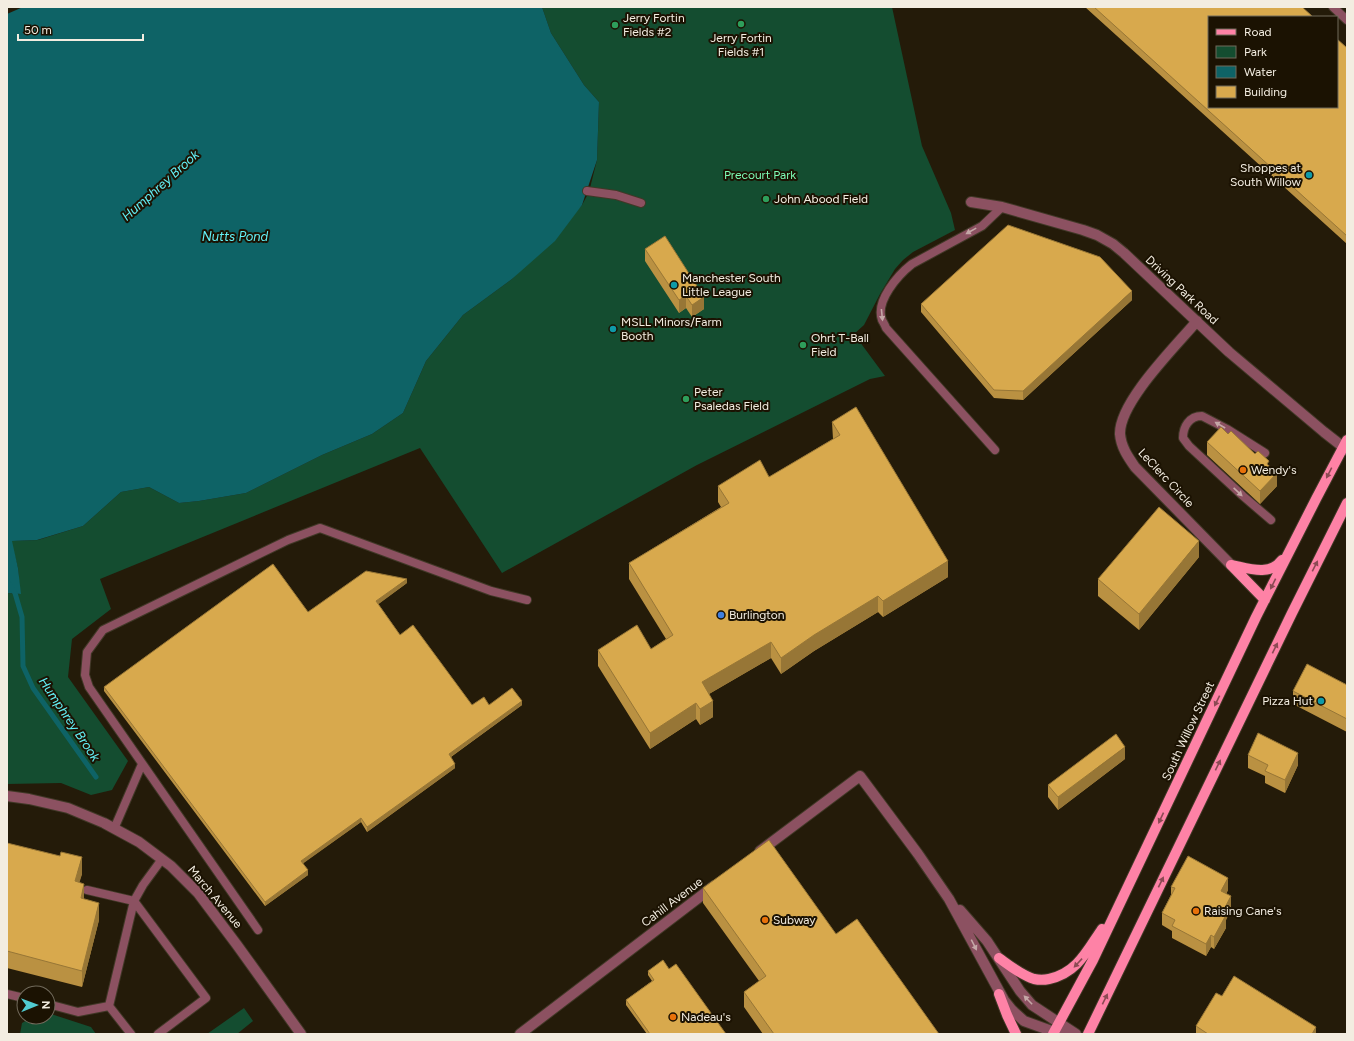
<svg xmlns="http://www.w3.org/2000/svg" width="1354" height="1041" viewBox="0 0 1354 1041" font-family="Figtree,sans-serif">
<rect width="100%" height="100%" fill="#241b09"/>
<!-- green -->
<path fill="#144d30" d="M 542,7 L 892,7 L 922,146 L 951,213 L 955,230 L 913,252 L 903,260 L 895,269 L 880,294 L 864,325 L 854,334 L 885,376 L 870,379 L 697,465 L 502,573 L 420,448 L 100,579 L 111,609 L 72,639 L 68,677 L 128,761 L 112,790 L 91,795 L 61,783 L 7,784 L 7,593 L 20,594 L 18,568 L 11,541 L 38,540 L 83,526 L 121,492 L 149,487 L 179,503 L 199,501 L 246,493 L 322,455 L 372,434 L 403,413 L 426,361 L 463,315 L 512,279 L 582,205 L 589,192 L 597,160 L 599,102 L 584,85 L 551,33 Z
M 244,1008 L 253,1021 L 237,1034 L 207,1034 Z
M 48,1013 L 91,1027 L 96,1034 L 20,1034 L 22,1023 L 33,1017 L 48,1017 Z"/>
<!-- water -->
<path fill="#0e6366" d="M 23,7 L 542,7 L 551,33 L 584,85 L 599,102 L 597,160 L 582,205 L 555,241 L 512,279 L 463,315 L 426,361 L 403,413 L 372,434 L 322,455 L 246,493 L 199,501 L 179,503 L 149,487 L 121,492 L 83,526 L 37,540 L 12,541 L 18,568 L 21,594 L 7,593 L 7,14 Z"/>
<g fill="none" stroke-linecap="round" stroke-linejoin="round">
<!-- stream -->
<path stroke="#0e6366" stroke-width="5" d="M 7,581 L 15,593 L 22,617 L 23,666 L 33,688 L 96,777"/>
<defs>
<path id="service" d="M 1333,7 L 1347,20
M 587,191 L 616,195 L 641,203
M 995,450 L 886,328 C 885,325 883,322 882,320 C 875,301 898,275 912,264 L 982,226 L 1002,207
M 1265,453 L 1227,429 L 1202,416 C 1189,416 1183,427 1183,438 L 1189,446 L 1243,496 L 1271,520
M 114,829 L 142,764
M 87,890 L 134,901 L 143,885 L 162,859
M 258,930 L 89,687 L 85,675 L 87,652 L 103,630 L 288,540 L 320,528 L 491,591 L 527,600
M 7,994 L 24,998
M 48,1004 L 78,1012 L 109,1006
M 109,1006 L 134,901 L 206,998 L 158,1034
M 109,1006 L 131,1034"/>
<path id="minor" d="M 971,202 L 1002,207 L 1083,230 L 1097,235 L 1113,244 L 1124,253 L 1229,352 L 1324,432 L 1347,450
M 1197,321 C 1176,346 1119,402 1120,434 C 1121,447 1128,457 1135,467 L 1231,565
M 7,796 L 29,799 L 68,808 L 104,823 L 139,842 L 171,866 L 198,893 L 237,945 L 301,1034
M 760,851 L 860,776 L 918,854 L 949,899 L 1004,1000 L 1012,1010 L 1024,1021 L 1060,1034
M 960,910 L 987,941 L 1020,991 L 1032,1005 L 1076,1034
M 520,1034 L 714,886"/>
<path id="primary" d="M 1231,565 C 1247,568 1270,577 1282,560
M 1231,565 L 1265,600
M 999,958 C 1010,966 1021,975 1034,979 C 1039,980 1044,980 1049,979 C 1077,973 1087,951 1102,929
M 999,994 L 1007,1015 L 1016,1034
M 1053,1034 L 1093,960 L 1256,617 L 1316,499 L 1347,440
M 1088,1034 L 1292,613 L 1347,503"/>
</defs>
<!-- service casing -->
<use href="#service" stroke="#413827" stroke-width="10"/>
<!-- minor casing -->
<use href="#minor" stroke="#413827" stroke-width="12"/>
<!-- primary casing -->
<use href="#primary" stroke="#413827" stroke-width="12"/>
<!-- service -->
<use href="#service" stroke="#8c5161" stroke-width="8"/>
<!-- minor -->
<use href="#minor" stroke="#8c5161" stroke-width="10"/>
<!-- primary -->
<use href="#primary" stroke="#fe82a6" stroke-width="10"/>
</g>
<!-- wall -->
<path fill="#ba9142" d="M 1085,7 L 1302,7 L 1347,48 L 1347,244 Z
M 645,249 L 704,309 L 692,317 L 686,308 L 679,313 L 645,261 Z
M 1132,300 L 1023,400 L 994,398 L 921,312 L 921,304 Z
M 832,422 L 948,577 L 883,617 L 878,612 L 814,651 L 781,674 L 771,658 L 709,694 L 713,717 L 700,725 L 696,719 L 650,749 L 598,666 L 598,650 L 651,649 L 666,639 L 629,579 L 629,563 L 721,507 L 718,502 L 718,486 L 769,477 L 833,439 Z
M 1228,434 L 1255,454 L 1269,466 L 1277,486 L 1260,504 L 1207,455 L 1207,442 Z
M 1199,557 L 1139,630 L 1098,596 L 1098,579 Z
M 407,583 L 378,604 L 400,635 L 472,705 L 522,705 L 451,757 L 455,768 L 367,832 L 361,822 L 303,863 L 308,875 L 265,906 L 104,691 L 104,687 Z
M 1347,685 L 1347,732 L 1293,704 L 1293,691 Z
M 1248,755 L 1298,765 L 1285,793 L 1265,783 L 1265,776 L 1248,768 Z
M 1125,759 L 1058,810 L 1048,797 L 1048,785 Z
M 7,843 L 82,874 L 79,882 L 84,899 L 99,920 L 82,987 L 7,968 Z
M 1171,887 L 1228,890 L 1226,894 L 1231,909 L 1226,920 L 1226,928 L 1214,949 L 1211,947 L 1206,956 L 1172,938 L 1172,931 L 1162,925 L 1162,913 L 1171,895 Z
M 703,888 L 836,934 L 939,1034 L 763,1034 L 744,1007 L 744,992 L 759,981 L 703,903 Z
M 669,969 L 726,1034 L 647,1034 L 626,1005 L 626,1000 L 652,981 L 648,975 L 648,971 Z
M 1222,996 L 1316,1034 L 1196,1034 L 1196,1026 Z"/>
<!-- shaded-wall -->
<path fill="#977636" d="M 1132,291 L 1132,300 L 1023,400 L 1023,391 Z
M 686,296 L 686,308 L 679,313 L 679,300 Z
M 704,297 L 704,309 L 692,317 L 692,305 Z
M 1277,473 L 1277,486 L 1260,504 L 1260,491 Z
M 1199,541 L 1199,557 L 1139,630 L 1139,614 Z
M 948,561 L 948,577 L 883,617 L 883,601 Z
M 407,579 L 407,583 L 376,606 L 376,601 Z
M 878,596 L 878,612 L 814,651 L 781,674 L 781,658 L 814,635 Z
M 771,642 L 771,658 L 702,698 L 702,682 Z
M 522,701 L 522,705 L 449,758 L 449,754 Z
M 713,701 L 713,717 L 700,725 L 700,709 Z
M 696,703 L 696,719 L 650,749 L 650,733 Z
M 1125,747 L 1125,759 L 1058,810 L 1058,797 Z
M 1298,753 L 1298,765 L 1285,793 L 1285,780 Z
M 455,764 L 455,768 L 367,832 L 367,827 Z
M 361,818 L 361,822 L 301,865 L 301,861 Z
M 82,857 L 82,874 L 75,898 L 75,881 Z
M 308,870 L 308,875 L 265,906 L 265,902 Z
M 1228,878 L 1228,890 L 1221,904 L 1221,891 Z
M 84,884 L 84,900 L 81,898 Z
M 1231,896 L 1231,909 L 1226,920 L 1226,928 L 1214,949 L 1214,937 L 1222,913 Z
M 99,903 L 99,920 L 82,987 L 82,971 Z
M 1211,935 L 1211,947 L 1206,956 L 1206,944 Z
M 1316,1027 L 1316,1034 L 1312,1034 Z"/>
<!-- building -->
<path fill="#d8a94d" stroke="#977636" d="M 1094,7 L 1302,7 L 1313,17 L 1209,17 L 1209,107 L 1337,107 L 1337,39 L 1347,48 L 1347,236 Z
M 1008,225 L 1100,257 L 1132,291 L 1023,391 L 994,390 L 921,304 Z
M 665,236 L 704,297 L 692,305 L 686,296 L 679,300 L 645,249 Z
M 856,407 L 948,561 L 883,601 L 878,596 L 814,635 L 781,658 L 771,642 L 702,682 L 713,701 L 700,709 L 696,703 L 650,733 L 598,650 L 637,625 L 651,649 L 673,635 L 629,563 L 729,503 L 718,486 L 760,460 L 769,477 L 840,435 L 832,422 Z
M 1221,427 L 1228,434 L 1231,431 L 1255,454 L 1258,451 L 1269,461 L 1267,464 L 1277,473 L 1260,491 L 1207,442 Z
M 1159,507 L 1199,541 L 1139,614 L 1098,579 Z
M 273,564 L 308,612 L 366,571 L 407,579 L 376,601 L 400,635 L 413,625 L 472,705 L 484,697 L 489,705 L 512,688 L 522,701 L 449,754 L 455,764 L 367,827 L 361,818 L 301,861 L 308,870 L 265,902 L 104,687 Z
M 1307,664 L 1347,685 L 1347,719 L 1293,691 Z
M 1258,733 L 1298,753 L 1285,780 L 1265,771 L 1268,765 L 1248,755 Z
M 1116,734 L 1125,747 L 1058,797 L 1048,785 Z
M 769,840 L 836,934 L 857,919 L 939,1034 L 774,1034 L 744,992 L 766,976 L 703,888 Z
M 7,843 L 60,856 L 61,852 L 82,857 L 75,881 L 84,884 L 81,898 L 99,903 L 82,971 L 7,951 Z
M 1188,856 L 1228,878 L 1221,891 L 1231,896 L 1222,913 L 1226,915 L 1214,937 L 1211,935 L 1206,944 L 1172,926 L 1175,920 L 1162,913 L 1175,888 L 1171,887 Z
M 663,960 L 669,969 L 676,964 L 726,1034 L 650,1034 L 626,1000 L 654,980 L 648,971 Z
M 1234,976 L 1316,1027 L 1312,1034 L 1208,1034 L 1196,1026 L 1216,993 L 1222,996 Z"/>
<!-- one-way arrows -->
<defs><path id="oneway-solid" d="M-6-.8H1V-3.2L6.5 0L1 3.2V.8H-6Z"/></defs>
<g fill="#c5a7a7">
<use href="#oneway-solid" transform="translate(971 231) rotate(151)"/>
<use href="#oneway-solid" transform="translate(882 315) rotate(84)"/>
<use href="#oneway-solid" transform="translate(1220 425) rotate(-150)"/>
<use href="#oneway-solid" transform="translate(1238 492) rotate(43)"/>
<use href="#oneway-solid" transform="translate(974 945) rotate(63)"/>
<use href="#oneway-solid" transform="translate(1028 1000) rotate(-134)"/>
</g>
<g fill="#8c4a54">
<use href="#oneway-solid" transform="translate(1329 473) rotate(117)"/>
<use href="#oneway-solid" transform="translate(1315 566) rotate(-63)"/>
<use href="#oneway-solid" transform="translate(1273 584) rotate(116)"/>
<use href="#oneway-solid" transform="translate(1275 648) rotate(-64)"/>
<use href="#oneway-solid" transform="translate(1217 701) rotate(116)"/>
<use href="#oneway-solid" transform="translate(1218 765) rotate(-64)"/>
<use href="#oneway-solid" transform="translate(1161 818) rotate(115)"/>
<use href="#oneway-solid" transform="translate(1161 882) rotate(-64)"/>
<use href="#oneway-solid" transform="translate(1078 963) rotate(133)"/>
<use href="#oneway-solid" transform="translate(1105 999) rotate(-64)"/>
</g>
<!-- markers -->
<g fill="#2e9e5b" stroke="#1b1202" stroke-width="1.5">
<circle cx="741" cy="24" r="4"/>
<circle cx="615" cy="25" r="4"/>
<circle cx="766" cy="199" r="4"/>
<circle cx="803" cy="345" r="4"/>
<circle cx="686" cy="399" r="4"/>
</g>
<g fill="#0f9aa8" stroke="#1b1202" stroke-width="1.5">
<circle cx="1309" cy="175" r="4"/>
<circle cx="674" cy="285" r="4"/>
<circle cx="613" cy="329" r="4"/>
<circle cx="1321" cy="701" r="4"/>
</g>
<g fill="#e8710a" stroke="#1b1202" stroke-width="1.5">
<circle cx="1243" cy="470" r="4"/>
<circle cx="1196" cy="911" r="4"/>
<circle cx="765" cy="920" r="4"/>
<circle cx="673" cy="1017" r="4"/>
</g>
<circle fill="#3f7fe0" stroke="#1b1202" stroke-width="1.5" cx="721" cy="615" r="4"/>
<g text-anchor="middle" stroke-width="4" stroke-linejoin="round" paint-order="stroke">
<!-- poi labels -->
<g font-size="12" fill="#f3ede1" stroke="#1b1202" text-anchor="start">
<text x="623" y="22">Jerry Fortin<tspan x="623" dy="14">Fields #2</tspan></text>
<text x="741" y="42" text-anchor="middle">Jerry Fortin<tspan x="741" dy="14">Fields #1</tspan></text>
<text x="1301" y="172" text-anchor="end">Shoppes at<tspan x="1301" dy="14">South Willow</tspan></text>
<text x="774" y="203">John Abood Field</text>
<text x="682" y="282">Manchester South<tspan x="682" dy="14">Little League</tspan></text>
<text x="621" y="326">MSLL Minors/Farm<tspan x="621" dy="14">Booth</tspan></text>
<text x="811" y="342">Ohrt T-Ball<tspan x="811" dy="14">Field</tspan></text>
<text x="694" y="396">Peter<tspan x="694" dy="14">Psaledas Field</tspan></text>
<text x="1251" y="474">Wendy's</text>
<text x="729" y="619">Burlington</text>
<text x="1313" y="705" text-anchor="end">Pizza Hut</text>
<text x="1204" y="915">Raising Cane's</text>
<text x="773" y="924">Subway</text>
<text x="681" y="1021">Nadeau's</text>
</g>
<!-- park labels -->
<g font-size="12" fill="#7efeb7" stroke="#1b1202">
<text x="760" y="179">Precourt Park</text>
</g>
<!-- street labels -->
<g font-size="12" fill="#f3ede1" stroke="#1b1202">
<text transform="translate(1182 290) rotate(43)" y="4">Driving Park Road</text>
<text transform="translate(1166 478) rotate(47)" y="4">LeClerc Circle</text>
<text transform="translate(1188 731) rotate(-65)" y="4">South Willow Street</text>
<text transform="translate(215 897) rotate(50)" y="4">March Avenue</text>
<text transform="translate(672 902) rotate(-37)" y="4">Cahill Avenue</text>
</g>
<!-- water labels -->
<g font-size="13" font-style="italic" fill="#63f2f8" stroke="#1b1202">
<text transform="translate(160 185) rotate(-42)" y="5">Humphrey Brook</text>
<text x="235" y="241">Nutts Pond</text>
<text transform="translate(70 719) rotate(56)" y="5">Humphrey Brook</text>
</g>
</g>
<!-- border -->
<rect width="1354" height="1041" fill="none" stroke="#f3ede1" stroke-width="16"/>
<!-- legend -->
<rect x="1208" y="16" width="130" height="92" fill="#1b1202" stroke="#716a5b"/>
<rect x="1216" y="29" width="20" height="6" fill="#fe82a6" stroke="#716a5b"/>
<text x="1244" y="36" font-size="12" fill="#f3ede1">Road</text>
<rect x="1216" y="46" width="20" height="12" fill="#144d30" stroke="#716a5b"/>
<text x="1244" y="56" font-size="12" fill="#f3ede1">Park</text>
<rect x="1216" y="66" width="20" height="12" fill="#0e6366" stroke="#716a5b"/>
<text x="1244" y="76" font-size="12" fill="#f3ede1">Water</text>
<rect x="1216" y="86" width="20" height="12" fill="#d8a94d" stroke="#716a5b"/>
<text x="1244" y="96" font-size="12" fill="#f3ede1">Building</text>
<!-- north arrow -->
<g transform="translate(36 1005) rotate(89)"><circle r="19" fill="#1b1202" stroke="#716a5b"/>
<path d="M0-3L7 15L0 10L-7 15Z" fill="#51ccd2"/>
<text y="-6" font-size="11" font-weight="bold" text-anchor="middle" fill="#f3ede1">N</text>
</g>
<!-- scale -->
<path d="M18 34v6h125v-6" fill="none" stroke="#f3ede1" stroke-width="2"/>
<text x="24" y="34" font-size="12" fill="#f3ede1" stroke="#1b1202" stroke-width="3" paint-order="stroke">50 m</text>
</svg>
